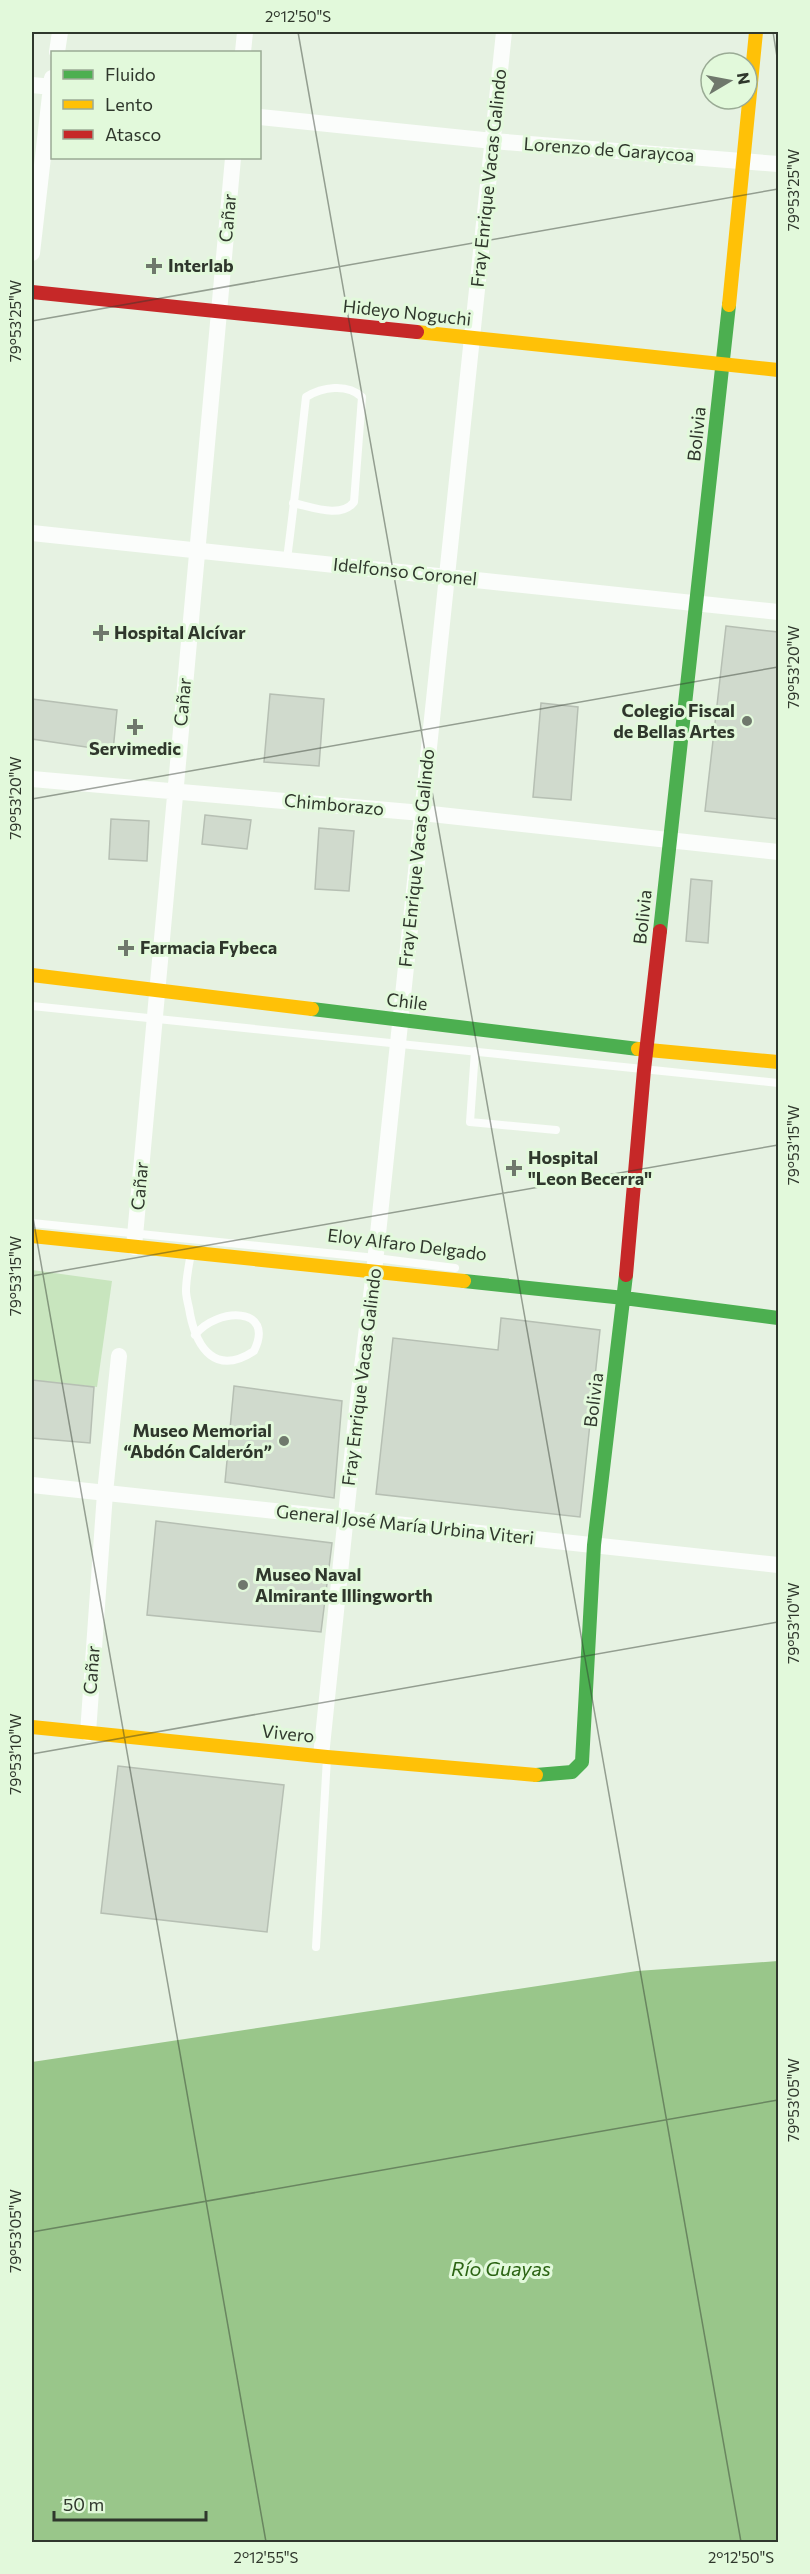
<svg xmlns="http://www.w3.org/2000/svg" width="810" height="2574" viewBox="0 0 810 2574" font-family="Commissioner,sans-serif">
<rect width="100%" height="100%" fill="#e6f2e2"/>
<!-- green -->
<path fill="#c8e5be" d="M 32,1270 L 112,1281 L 97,1387 L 32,1380 Z"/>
<!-- water -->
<path fill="#99c68a" d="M 778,1961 L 778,2542 L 32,2542 L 32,2062 L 637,1971 Z"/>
<!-- building -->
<path fill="#d0dacd" stroke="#b6bfb3" stroke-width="1.5" d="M 726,626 L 778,632 L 778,819 L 705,811 Z
M 270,694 L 324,699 L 319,766 L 264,762 Z
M 32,699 L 117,710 L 113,751 L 32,739 Z
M 541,703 L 578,707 L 571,800 L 533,797 Z
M 205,815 L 251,820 L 247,849 L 202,844 Z
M 111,819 L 149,821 L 147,861 L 109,859 Z
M 319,828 L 354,831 L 349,891 L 315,889 Z
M 691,879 L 712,881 L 708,943 L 686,941 Z
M 501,1318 L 600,1330 L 580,1517 L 376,1494 L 393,1338 L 498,1350 Z
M 32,1380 L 94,1387 L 90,1443 L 32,1438 Z
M 234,1386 L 342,1401 L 334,1498 L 225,1482 Z
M 156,1521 L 332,1543 L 321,1632 L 147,1615 Z
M 118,1766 L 284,1785 L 267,1932 L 101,1913 Z"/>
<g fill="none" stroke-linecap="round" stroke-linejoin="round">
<!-- lane -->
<path stroke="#fbfdfb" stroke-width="8" d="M 287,559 C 294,505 300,451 306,397 C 322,387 347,383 362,397 L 354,502 C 341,519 312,507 293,503
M 32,1006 L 778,1083
M 475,1051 L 470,1122 L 556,1130
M 32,1223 L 376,1258 L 455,1268
M 191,1253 C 189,1265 186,1278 186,1291 C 186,1298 189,1306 190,1314 C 197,1349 216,1376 254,1351 C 276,1306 217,1307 195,1335
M 316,1947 L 327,1758"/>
<!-- street -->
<path stroke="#fbfdfb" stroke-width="16" d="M 57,52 L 60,32
M 243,52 L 245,32
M 32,85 L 52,87
M 260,117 L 493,141 L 778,164
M 32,253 L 52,78
M 32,533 L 778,612
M 32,779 L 422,813 L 778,852
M 134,1247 L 233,158
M 32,1485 L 778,1565
M 88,1733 L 105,1493 L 119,1356
M 321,1756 L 358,1399 L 374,1272 L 504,32"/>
<!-- fast -->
<path stroke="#4caf50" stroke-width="14" d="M 660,931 L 729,305
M 312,1009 L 638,1049
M 464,1281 L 624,1298 L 778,1318
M 536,1775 L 572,1772 L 582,1762 L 594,1545 L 626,1275"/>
<!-- slow -->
<path stroke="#ffc107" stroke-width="14" d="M 729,305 L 756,32
M 417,332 L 778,370
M 32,975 L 312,1009
M 638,1049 L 778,1062
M 32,1236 L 464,1281
M 32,1727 L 327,1757 L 536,1775"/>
<!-- jam -->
<path stroke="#c62828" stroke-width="14" d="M 32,292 L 417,332
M 626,1275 L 644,1070 L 660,931"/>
</g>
<!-- ticks -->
<path fill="none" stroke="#2f372c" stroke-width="1.5" stroke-opacity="0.45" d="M 298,32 L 741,2542M 773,32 L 778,63M 32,321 L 778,189M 32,799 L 778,667M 32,1212 L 266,2542M 32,1276 L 778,1145M 32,1754 L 778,1622M 32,2232 L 778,2100"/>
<!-- markers -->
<g fill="#6f786c" stroke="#e2f9db" stroke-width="2">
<path d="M151 257h6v6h6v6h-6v6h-6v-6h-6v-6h6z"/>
<path d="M98 624h6v6h6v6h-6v6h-6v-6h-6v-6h6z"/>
<circle cx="747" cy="721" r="6"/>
<path d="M132 718h6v6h6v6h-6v6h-6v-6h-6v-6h6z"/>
<path d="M123 939h6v6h6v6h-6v6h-6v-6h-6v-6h6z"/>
<path d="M511 1159h6v6h6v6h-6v6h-6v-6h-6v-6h6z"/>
<circle cx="284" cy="1441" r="6"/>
<circle cx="243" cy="1585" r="6"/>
</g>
<g text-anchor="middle" stroke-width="6" stroke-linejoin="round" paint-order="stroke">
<!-- street labels -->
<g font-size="18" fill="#2f372c" stroke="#e2f9db">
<text transform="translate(609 150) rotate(4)" y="6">Lorenzo de Garaycoa</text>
<text transform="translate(489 178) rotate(-84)" y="6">Fray Enrique Vacas Galindo</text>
<text transform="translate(228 218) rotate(-85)" y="6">Cañar</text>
<text transform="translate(407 313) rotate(6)" y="6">Hideyo Noguchi</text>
<text transform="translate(697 434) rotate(-84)" y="6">Bolivia</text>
<text transform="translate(405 572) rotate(6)" y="6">Idelfonso Coronel</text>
<text transform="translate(183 702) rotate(-85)" y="6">Cañar</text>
<text transform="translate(334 805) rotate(5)" y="6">Chimborazo</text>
<text transform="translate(417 858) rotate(-84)" y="6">Fray Enrique Vacas Galindo</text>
<text transform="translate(643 917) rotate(-84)" y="6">Bolivia</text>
<text transform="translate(407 1002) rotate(7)" y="6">Chile</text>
<text transform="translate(140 1186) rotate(-85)" y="6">Cañar</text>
<text transform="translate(407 1245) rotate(7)" y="6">Eloy Alfaro Delgado</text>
<text transform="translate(362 1377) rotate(-83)" y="6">Fray Enrique Vacas Galindo</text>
<text transform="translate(594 1400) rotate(-83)" y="6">Bolivia</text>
<text transform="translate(405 1525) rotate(6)" y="6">General José María Urbina Viteri</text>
<text transform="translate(92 1670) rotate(-86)" y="6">Cañar</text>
<text transform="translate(288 1734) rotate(6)" y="6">Vivero</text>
</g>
<!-- poi labels -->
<g font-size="18" font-weight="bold" fill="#2f372c" stroke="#e2f9db" text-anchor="start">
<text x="168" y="272">Interlab</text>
<text x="114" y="639">Hospital Alcívar</text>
<text x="735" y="717" text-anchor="end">Colegio Fiscal<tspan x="735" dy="21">de Bellas Artes</tspan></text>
<text x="135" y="755" text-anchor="middle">Servimedic</text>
<text x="140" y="954">Farmacia Fybeca</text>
<text x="528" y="1164">Hospital<tspan x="528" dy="21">"Leon Becerra"</tspan></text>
<text x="272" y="1437" text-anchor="end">Museo Memorial<tspan x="272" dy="21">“Abdón Calderón”</tspan></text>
<text x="255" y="1581">Museo Naval<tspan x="255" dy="21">Almirante Illingworth</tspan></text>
</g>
<!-- water labels -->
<g font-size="20" font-style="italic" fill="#2b6313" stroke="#e2f9db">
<text x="501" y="2276">Río Guayas</text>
</g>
</g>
<!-- border -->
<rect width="810" height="2574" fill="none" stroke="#e2f9db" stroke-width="66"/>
<!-- legend -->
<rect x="51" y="51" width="210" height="108" fill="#e2f9db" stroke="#9aab95" stroke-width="1.5"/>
<rect x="63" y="70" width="30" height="9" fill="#4caf50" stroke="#9aab95" stroke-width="1.5"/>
<text x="105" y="81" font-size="18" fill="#2f372c">Fluido</text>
<rect x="63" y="100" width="30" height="9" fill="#ffc107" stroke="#9aab95" stroke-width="1.5"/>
<text x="105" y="111" font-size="18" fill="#2f372c">Lento</text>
<rect x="63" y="130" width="30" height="9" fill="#c62828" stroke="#9aab95" stroke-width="1.5"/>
<text x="105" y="141" font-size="18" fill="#2f372c">Atasco</text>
<!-- north arrow -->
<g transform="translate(729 81) rotate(80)"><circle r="28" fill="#e2f9db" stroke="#9aab95" stroke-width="1.5"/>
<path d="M0-4.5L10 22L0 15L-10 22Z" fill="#6f786c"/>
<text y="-9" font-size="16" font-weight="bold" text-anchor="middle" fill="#2f372c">N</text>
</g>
<!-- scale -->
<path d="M54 2511v9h152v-9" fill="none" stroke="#2f372c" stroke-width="3"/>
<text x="63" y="2511" font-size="18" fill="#2f372c" stroke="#e2f9db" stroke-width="4.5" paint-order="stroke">50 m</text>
<rect x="33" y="33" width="744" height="2508" fill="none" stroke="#2f372c" stroke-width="2"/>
<g font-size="15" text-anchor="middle" fill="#2f372c">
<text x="298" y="22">2°12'50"S</text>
<text transform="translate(794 190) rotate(-90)" y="5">79°53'25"W</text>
<text transform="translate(16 321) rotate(-90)" y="5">79°53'25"W</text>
<text transform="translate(794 667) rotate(-90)" y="5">79°53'20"W</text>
<text transform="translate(16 798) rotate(-90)" y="5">79°53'20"W</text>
<text transform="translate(794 1145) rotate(-90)" y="5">79°53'15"W</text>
<text transform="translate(16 1276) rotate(-90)" y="5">79°53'15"W</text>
<text transform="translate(794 1623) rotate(-90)" y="5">79°53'10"W</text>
<text transform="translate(16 1754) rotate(-90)" y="5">79°53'10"W</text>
<text transform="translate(794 2100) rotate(-90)" y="5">79°53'05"W</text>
<text transform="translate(16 2231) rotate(-90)" y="5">79°53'05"W</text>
<text x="266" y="2563">2°12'55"S</text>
<text x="741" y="2563">2°12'50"S</text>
</g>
</svg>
